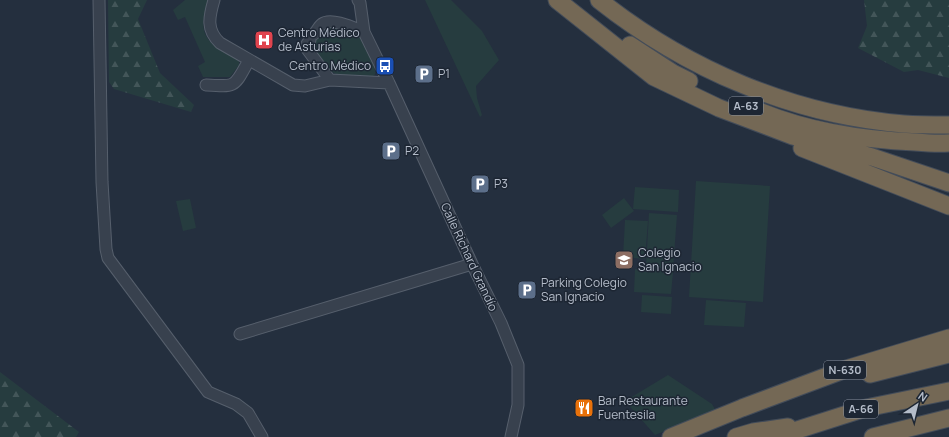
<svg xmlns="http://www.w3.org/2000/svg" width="949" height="437" viewBox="0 0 949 437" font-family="Manrope,sans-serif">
<defs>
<pattern id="forest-firs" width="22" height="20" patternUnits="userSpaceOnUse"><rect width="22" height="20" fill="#263c3f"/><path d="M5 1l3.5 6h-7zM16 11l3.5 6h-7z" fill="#435659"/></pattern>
</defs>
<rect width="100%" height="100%" fill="#242f3e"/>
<!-- grass -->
<path fill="#263c3f" d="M 185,0 L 208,0 C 197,38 206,41 237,59 L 239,61 L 239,65 L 230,77 L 203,77 L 198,66 L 205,62 L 185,17 L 178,20 L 173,10 Z
M 425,0 L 451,0 L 482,31 L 499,60 L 476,86 L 477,98 L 482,115 L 480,117 Z
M 327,26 L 351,31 L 358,35 L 364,42 L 375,70 C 376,74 375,76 371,77 L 339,75 L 334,73 L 329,70 L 312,47 C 313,40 321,30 327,26 Z
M 696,181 L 770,186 L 763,302 L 689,297 Z
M 635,187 L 679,190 L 678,212 L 633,209 Z
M 624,198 L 634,211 L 611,228 L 602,215 Z
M 190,199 L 196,228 L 183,231 L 176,201 Z
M 649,213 L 677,215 L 673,269 L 646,267 Z
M 625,220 L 648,221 L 645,259 L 623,257 Z
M 635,269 L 673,272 L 671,294 L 634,292 Z
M 642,295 L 672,297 L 671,314 L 641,312 Z
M 706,300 L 746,303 L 744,327 L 704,325 Z
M 668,375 L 712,404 L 716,411 L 655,435 L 625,401 Z"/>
<!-- forest -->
<path fill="url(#forest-firs)" d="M 108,0 L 147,0 L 138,19 L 160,73 L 194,105 L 191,112 L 114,89 L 109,82 Z
M 864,0 L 949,0 L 949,78 L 918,70 L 904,72 L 858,48 L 867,26 Z
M 0,372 L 79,432 L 76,437 L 0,437 Z"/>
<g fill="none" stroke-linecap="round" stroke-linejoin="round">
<defs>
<path id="minor" d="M 99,0 L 102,182 L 106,249 L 108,258 L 208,392 L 236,404 L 248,413 L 262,437
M 214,0 C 209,17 206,30 220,43 L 293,85 L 305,86 L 330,80 L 389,83
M 358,0 L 360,3 L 364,32 L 389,83 L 472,264 L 501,323 L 518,365 L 518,405 L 511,437
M 314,34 C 317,31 319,26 322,24 C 331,17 354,28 364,32
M 310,40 L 307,44 L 307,49 L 330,80
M 206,85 C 237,87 234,87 249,60
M 240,334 L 472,264"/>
<path id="highway" d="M 557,0 L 654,77 L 719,108 L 793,136 L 872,157 L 949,183
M 599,0 C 686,69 793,115 904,124 C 919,125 934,125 949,125
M 630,45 L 673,73 L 689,81
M 761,112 C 808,131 865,140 915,142 C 926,143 938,144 949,143
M 802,148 L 949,206
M 870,374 L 949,354
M 671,437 L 742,408 L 846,369 L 949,338
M 736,437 L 753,432 L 788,427
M 775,437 L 866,408 L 949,391
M 873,437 L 949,418"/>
</defs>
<!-- minor casing -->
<use href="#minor" stroke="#565f6c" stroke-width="13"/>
<!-- highway casing -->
<use href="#highway" stroke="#434c59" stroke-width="19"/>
<!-- minor -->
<use href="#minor" stroke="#38414e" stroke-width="11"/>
<!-- highway -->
<use href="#highway" stroke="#746855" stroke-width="17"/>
</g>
<!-- icons -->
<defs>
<symbol id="hospital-square" viewBox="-11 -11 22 22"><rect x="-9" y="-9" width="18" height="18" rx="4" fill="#e0444e" stroke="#1d2633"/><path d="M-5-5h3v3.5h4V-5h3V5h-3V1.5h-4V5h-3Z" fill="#fff"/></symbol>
<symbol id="bus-square" viewBox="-11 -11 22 22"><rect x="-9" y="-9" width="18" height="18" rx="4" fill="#1a4fb4" stroke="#1d2633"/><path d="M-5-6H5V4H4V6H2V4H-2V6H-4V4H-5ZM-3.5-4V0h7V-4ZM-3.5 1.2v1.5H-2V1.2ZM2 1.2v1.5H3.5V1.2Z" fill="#fff"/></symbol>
<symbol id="parking-square" viewBox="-11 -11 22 22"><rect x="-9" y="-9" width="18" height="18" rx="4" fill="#5c6f8a" stroke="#1d2633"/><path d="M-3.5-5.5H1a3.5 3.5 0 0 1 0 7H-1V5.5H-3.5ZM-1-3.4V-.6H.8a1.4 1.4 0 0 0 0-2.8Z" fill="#fff"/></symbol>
<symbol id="school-square" viewBox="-11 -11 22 22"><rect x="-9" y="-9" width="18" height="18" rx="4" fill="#8d6e63" stroke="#1d2633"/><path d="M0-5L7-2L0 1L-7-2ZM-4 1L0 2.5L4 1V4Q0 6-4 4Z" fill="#fff"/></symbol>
<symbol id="restaurant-square" viewBox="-11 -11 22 22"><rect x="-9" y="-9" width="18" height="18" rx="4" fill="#e8710a" stroke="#1d2633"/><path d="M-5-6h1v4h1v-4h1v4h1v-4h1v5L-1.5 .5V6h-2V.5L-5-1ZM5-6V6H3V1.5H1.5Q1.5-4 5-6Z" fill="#fff"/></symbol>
</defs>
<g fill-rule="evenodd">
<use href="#hospital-square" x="253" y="29" width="22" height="22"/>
<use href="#bus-square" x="374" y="55" width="22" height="22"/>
<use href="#parking-square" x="413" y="63" width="22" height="22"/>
<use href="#parking-square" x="380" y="140" width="22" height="22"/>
<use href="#parking-square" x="469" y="173" width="22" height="22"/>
<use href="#school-square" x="613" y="249" width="22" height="22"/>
<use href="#parking-square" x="516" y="279" width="22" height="22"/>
<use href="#restaurant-square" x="573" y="397" width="22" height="22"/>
</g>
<g text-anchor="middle" stroke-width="3" stroke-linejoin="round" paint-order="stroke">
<!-- shield labels -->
<g fill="#1d2633" stroke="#878f9c" stroke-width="1">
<rect x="729" y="97" width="34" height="18" rx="3"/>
<rect x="824" y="361" width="42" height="18" rx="3"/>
<rect x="844" y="400" width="34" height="18" rx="3"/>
</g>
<g font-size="11" font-weight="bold" fill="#b4bcc9">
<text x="746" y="110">A-63</text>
<text x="845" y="374">N-630</text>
<text x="861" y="413">A-66</text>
</g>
<!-- poi labels -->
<g font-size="12" fill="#b4bcc9" stroke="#1d2633" text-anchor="start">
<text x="278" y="37">Centro Médico<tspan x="278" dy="14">de Asturias</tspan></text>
<text x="371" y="70" text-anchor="end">Centro Médico</text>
<text x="438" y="78">P1</text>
<text x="405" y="155">P2</text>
<text x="494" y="188">P3</text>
<text x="638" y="257">Colegio<tspan x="638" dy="14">San Ignacio</tspan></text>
<text x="541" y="287">Parking Colegio<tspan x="541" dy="14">San Ignacio</tspan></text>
<text x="598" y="405">Bar Restaurante<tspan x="598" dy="14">Fuentesila</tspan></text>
</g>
<!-- street labels -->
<g font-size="12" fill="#b4bcc9" stroke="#1d2633">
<text transform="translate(469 257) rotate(65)" y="4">Calle Richard Grandío</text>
</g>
</g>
<!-- north arrow -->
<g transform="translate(917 405) rotate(35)" stroke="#1d2633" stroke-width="3" paint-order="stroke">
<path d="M0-3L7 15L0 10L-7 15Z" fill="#b4bcc9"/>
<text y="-6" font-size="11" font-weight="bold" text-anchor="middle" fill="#b4bcc9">N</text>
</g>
</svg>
